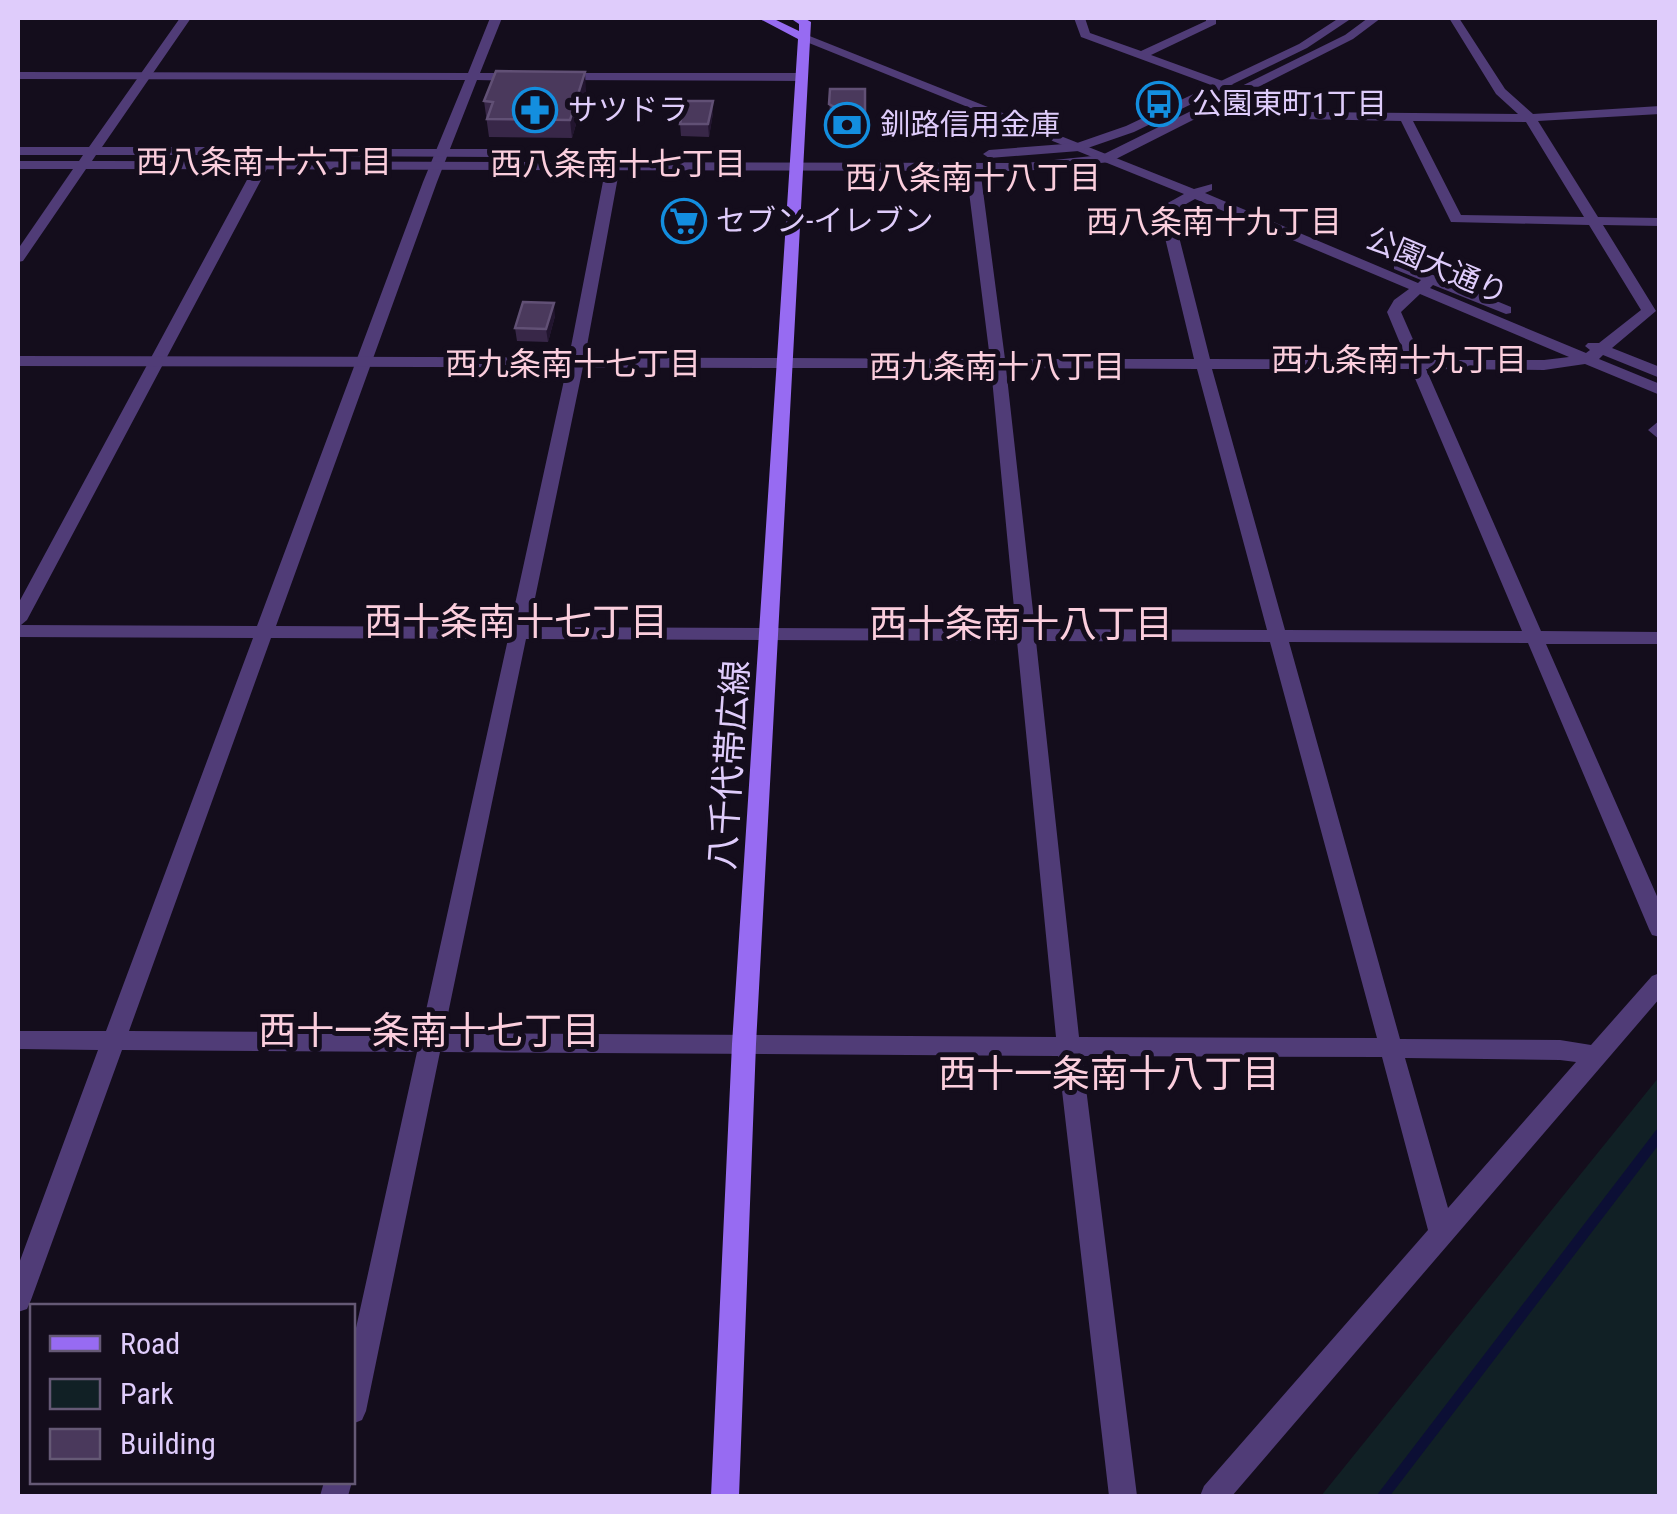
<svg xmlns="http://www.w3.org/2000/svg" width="1677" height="1514" viewBox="0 0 1677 1514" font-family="'Roboto Condensed','Noto Sans JP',sans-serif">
<rect width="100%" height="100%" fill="#140d1c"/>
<!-- green -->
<path fill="#112025" d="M 1659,1077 L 1659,1496 L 1321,1496 Z"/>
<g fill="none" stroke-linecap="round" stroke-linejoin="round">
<!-- stream -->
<path stroke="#0c0f35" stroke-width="11" d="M 1383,1496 L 1660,1134"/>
<!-- minor -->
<path fill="#503c77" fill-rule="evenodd" d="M 490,18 L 502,18 L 480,73 L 520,73 L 526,77 L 520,81 L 477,80 L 437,182 L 276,626 L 510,627 L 568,362 L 606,166 L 613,162 L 620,166 L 584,362 L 529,627 L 1016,629 L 991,368 L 787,368 L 779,363 L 787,358 L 990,359 L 966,168 L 973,164 L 980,168 L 1005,359 L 1194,359 L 1161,221 L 1166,204 L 1184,194 L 799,39 L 799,35 L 807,35 L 1194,189 L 1212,184 L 1212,190 L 1205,193 L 1418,283 L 1421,280 L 1394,269 L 1394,263 L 1404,263 L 1511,307 L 1511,313 L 1506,314 L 1433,285 L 1430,288 L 1586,353 L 1590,350 L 1585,346 L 1588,343 L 1599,343 L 1641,310 L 1589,225 L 1451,222 L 1401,121 L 1303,119 L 1081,37 L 1074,18 L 1085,18 L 1090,33 L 1141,51 L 1206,21 L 1206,18 L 1216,18 L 1216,24 L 1151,55 L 1308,112 L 1518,114 L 1496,94 L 1449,18 L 1459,18 L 1505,89 L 1533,114 L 1660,106 L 1660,114 L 1538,121 L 1598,217 L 1660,218 L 1660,226 L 1603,225 L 1656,311 L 1612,348 L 1660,367 L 1660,378 L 1603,355 L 1599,359 L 1660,384 L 1660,395 L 1585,364 L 1544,370 L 1426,369 L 1541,631 L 1660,632 L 1660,644 L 1546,644 L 1660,903 L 1660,937 L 1652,935 L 1649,929 L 1528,643 L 1289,642 L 1400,1039 L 1560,1040 L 1591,1045 L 1652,976 L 1660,973 L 1660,998 L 1232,1496 L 1200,1496 L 1204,1486 L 1428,1230 L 1382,1057 L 1082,1056 L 1137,1496 L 1109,1496 L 1058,1056 L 440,1052 L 366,1411 L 362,1420 L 352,1424 L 352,1346 L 417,1052 L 122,1050 L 31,1300 L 27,1309 L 18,1312 L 18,1266 L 98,1050 L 18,1049 L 18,1031 L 106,1031 L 253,638 L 18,637 L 18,604 L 255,165 L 262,161 L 269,165 L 27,620 L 21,625 L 257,626 L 423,182 L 465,80 L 18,79 L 18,72 L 468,73 ZM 1413,121 L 1526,122 L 1584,217 L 1461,215 ZM 1195,199 L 1409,289 L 1394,300 L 1387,312 L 1407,360 L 1210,359 L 1175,221 L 1177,209 ZM 1420,294 L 1569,357 L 1544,360 L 1422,360 L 1401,312 ZM 1006,368 L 1197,369 L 1267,630 L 1035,629 ZM 1212,369 L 1411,369 L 1522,631 L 1285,630 ZM 271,638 L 508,639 L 421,1033 L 129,1031 ZM 526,639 L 1017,641 L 1056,1037 L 444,1033 ZM 1036,641 L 1270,642 L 1377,1038 L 1079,1037 ZM 1405,1058 L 1560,1060 L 1576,1062 L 1448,1208 Z
M 559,73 L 802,73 L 808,77 L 802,81 L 555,80 L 553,77 Z
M 1660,420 L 1660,440 L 1648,430 Z
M 324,1482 L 352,1482 L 348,1496 L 320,1496 Z"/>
<!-- tertiary -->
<path fill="#503c77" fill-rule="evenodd" d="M 180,18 L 191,18 L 102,147 L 225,147 L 231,151 L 225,155 L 96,155 L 92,161 L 1025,163 L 1102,155 L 1345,35 L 1368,18 L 1381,18 L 1353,39 L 1110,162 L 1025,171 L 86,169 L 23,261 L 18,262 L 18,249 L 73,169 L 18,169 L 18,161 L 79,161 L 83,155 L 18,155 L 18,147 L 89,147 Z
M 1339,18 L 1352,18 L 1307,48 L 1134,132 L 1079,151 L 989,158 L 983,154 L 989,150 L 1077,143 L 1126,126 L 1299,44 Z
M 314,149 L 495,149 L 501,153 L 495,157 L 319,156 L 313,152 Z
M 18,356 L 787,358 L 795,363 L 787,368 L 18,366 Z"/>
<!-- secondary -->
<path fill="#976bf2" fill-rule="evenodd" d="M 758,18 L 772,18 L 799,31 L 799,24 L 790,18 L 804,18 L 811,22 L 756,1044 L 739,1496 L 711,1496 L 732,1044 L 798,39 Z"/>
</g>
<!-- wall -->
<path fill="#382748" d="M 830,89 L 865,89 L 865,138 L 845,136 L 829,128 Z
M 586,90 L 572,138 L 489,137 L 484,101 Z
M 713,101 L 713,113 L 709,137 L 681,136 L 680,124 Z
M 555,316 L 548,342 L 517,341 L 515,328 Z"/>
<!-- shaded-wall -->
<path fill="#22152f" d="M 585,72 L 586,90 L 572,138 L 570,120 Z
M 713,101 L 713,113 L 709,137 L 708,124 Z
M 554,303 L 555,316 L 548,342 L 546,329 Z"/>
<!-- building -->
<path fill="#4a395c" stroke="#615075" stroke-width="2.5" d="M 496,71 L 585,72 L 570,120 L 487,119 L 493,102 L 484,101 Z
M 830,89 L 865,89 L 865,114 L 845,113 L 829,104 Z
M 685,101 L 713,101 L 708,124 L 680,124 Z
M 523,302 L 554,303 L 546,329 L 515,328 Z"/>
<!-- icons -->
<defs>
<symbol id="bus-ring" viewBox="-11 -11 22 22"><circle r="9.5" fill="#140d1c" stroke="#138edf" stroke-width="1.5"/><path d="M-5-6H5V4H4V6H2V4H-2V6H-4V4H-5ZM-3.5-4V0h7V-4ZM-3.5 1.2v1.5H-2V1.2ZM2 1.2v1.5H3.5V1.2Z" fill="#138edf"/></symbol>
<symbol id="pharmacy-ring" viewBox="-11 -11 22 22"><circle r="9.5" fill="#140d1c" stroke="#138edf" stroke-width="1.5"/><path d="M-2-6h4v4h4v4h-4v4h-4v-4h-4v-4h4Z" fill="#138edf"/></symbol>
<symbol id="bank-ring" viewBox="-11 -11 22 22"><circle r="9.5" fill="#140d1c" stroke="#138edf" stroke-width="1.5"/><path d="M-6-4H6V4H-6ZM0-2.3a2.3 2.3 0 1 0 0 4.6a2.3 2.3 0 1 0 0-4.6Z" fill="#138edf"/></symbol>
<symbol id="supermarket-ring" viewBox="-11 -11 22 22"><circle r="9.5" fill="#140d1c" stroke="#138edf" stroke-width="1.5"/><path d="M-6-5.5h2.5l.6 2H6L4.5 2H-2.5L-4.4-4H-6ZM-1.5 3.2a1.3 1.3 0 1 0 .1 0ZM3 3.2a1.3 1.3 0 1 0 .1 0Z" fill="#138edf"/></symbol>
</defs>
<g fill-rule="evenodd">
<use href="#bus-ring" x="1134" y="79" width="50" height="50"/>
<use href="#pharmacy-ring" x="510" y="85" width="50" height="50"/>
<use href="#bank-ring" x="822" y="100" width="50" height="50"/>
<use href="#supermarket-ring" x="659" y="196" width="50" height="50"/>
</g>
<g text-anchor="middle" stroke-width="10" stroke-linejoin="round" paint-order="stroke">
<!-- far-poi labels -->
<g font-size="30" fill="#dfccfb" stroke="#140d1c" text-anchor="start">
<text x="1192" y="114">公園東町1丁目</text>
<text x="568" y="120">サツドラ</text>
<text x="880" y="135">釧路信用金庫</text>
<text x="716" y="231">セブン-イレブン</text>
</g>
<!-- far-street labels -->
<g font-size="30" fill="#dfccfb" stroke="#140d1c">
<text transform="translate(1437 266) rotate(23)" y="10">公園大通り</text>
</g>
<!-- far-neighbourhood labels -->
<g font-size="32" fill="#fbcedd" stroke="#140d1c">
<text x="264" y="173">西八条南十六丁目</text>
<text x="618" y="175">西八条南十七丁目</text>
<text x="973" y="189">西八条南十八丁目</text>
<text x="1214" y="233">西八条南十九丁目</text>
<text x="1399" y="371">西九条南十九丁目</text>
<text x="573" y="375">西九条南十七丁目</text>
<text x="997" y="378">西九条南十八丁目</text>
</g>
<!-- street labels -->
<g font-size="35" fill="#dfccfb" stroke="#140d1c">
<text transform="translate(729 765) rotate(-86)" y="12">八千代帯広線</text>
</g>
<!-- neighbourhood labels -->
<g font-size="38" fill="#fbcedd" stroke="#140d1c">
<text x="516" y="635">西十条南十七丁目</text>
<text x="1021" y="637">西十条南十八丁目</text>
<text x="429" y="1044">西十一条南十七丁目</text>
<text x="1109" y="1087">西十一条南十八丁目</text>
</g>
</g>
<!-- border -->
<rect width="1677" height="1514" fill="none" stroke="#dfccfb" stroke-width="40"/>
<!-- legend -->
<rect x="30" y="1304" width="325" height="180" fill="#140d1c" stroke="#655975" stroke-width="2.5"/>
<rect x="50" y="1336" width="50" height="15" fill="#976bf2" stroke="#655975" stroke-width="2.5"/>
<text x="120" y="1354" font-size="30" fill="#dfccfb">Road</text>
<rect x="50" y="1379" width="50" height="30" fill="#112025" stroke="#655975" stroke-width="2.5"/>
<text x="120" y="1404" font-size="30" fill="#dfccfb">Park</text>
<rect x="50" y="1429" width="50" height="30" fill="#4a395c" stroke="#655975" stroke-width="2.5"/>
<text x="120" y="1454" font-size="30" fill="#dfccfb">Building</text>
</svg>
